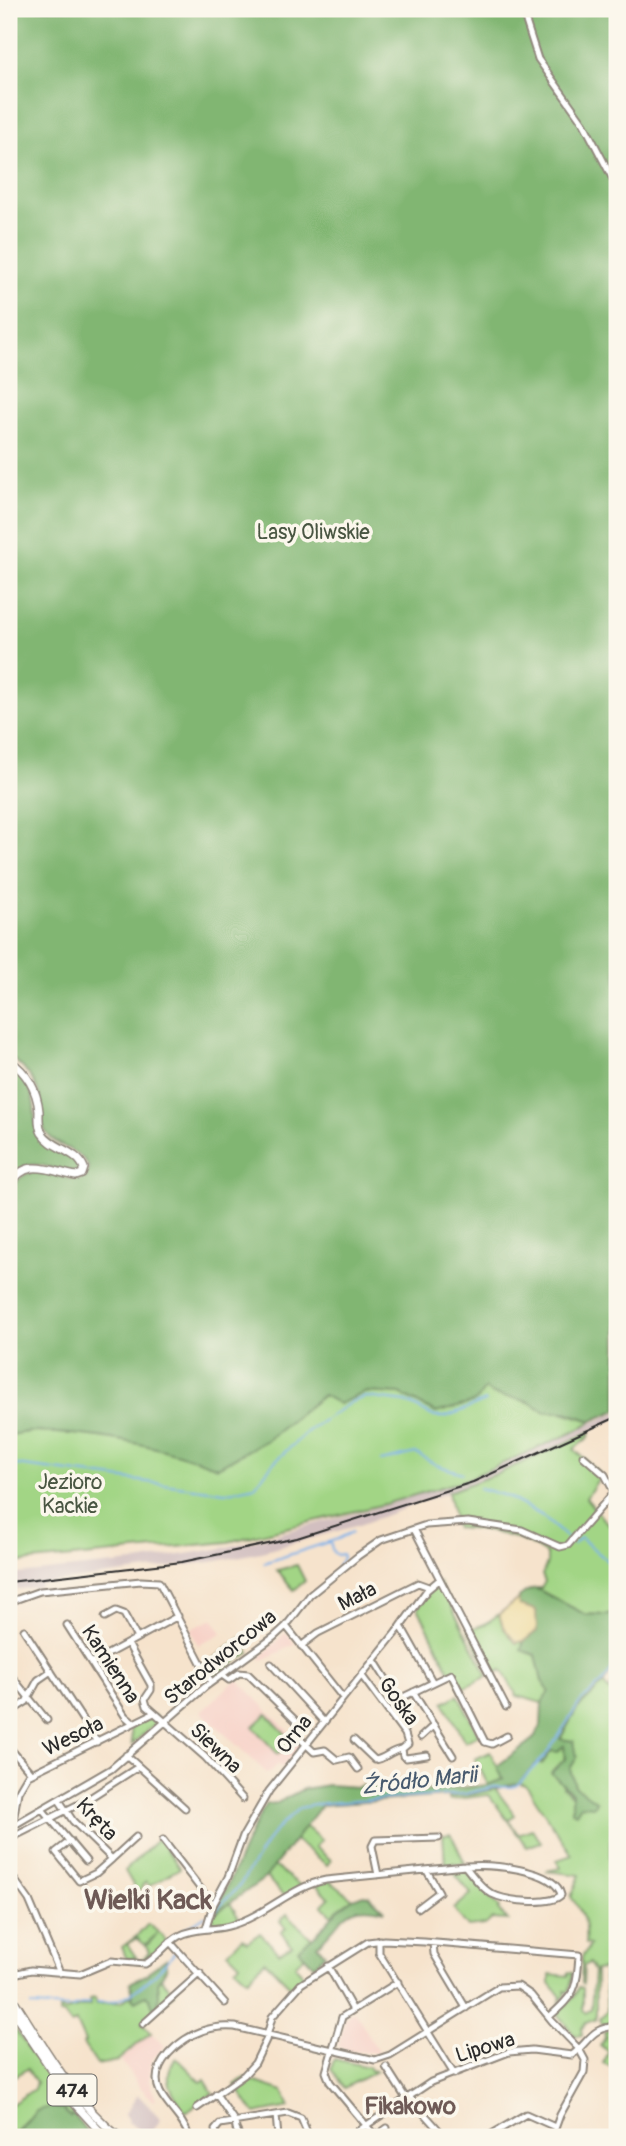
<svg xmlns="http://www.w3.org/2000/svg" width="626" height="2146" viewBox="0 0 626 2146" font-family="Pangolin,sans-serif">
<rect width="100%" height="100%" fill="#fbf7ec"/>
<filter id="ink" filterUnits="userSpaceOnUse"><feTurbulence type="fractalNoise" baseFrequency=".0143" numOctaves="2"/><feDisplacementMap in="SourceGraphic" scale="14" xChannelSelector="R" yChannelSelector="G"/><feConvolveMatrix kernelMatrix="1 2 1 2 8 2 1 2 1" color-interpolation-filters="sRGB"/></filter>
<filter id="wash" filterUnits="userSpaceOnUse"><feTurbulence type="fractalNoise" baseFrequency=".00686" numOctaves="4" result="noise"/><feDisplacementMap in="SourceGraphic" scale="28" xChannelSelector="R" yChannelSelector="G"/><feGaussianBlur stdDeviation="1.57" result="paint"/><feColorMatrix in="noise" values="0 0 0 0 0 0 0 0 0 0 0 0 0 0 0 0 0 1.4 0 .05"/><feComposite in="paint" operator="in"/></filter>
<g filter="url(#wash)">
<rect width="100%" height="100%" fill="#f6e3cc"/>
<!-- built -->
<path fill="#f7d1c7" d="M 213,1619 L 222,1633 L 198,1645 L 190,1629 Z
M 286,1632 L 295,1644 L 261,1661 L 260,1658 Z
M 237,1679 L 302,1745 L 281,1768 L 278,1764 L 268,1774 L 201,1712 Z
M 355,2011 L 379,2053 L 350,2051 L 338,2046 L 345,2022 L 343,2020 Z
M 151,2033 L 165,2046 L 152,2060 L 149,2081 L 156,2099 L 154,2101 L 137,2084 L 121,2060 Z"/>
<!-- industrial -->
<path fill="#d2bfc0" d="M 617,1412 L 617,1418 L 485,1479 L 359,1525 L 261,1552 L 217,1561 L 40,1584 L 39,1587 L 9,1590 L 9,1575 L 143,1561 L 224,1548 L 390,1504 L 465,1480 Z
M 138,2095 L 161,2119 L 149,2136 L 128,2122 L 129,2120 L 124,2115 Z"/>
<!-- green -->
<path fill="#a2d585" stroke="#668058" stroke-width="2" fill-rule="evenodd" d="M 485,1389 L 592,1421 L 576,1431 L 465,1480 L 385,1504 L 228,1542 L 21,1562 L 9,1566 L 9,1436 C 25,1430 40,1432 57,1433 C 112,1435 165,1448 217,1466 L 267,1440 L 323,1395 L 339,1404 L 366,1392 L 400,1394 L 436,1413 Z
M 590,1432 L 589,1437 L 574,1449 L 601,1475 L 586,1498 L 603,1519 L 617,1531 L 617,1617 L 614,1614 C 604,1617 596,1613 586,1615 L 535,1588 L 541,1588 L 545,1582 L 542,1575 L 547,1563 L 547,1555 C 521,1535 488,1530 456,1528 L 448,1492 L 499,1473 Z
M 297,1565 L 305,1581 L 294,1590 L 277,1570 Z
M 439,1583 L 488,1676 L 461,1689 L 453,1673 L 449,1670 L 418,1608 L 432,1587 Z
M 499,1614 L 503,1627 L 516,1643 L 524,1641 L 521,1650 L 536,1655 L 542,1681 L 549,1691 L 542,1703 L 517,1696 L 502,1670 L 491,1675 L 469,1631 L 468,1625 L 474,1628 L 485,1624 Z
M 242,1638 L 249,1653 L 212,1678 L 205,1665 Z
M 617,1668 L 617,1746 L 610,1853 L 617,2028 L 617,2137 L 615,2137 L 614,2068 L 603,2063 L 609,2052 L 600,2045 L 605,2037 L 604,2032 L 613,2029 L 612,2023 L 602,2025 L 600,2018 L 607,2011 L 604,1969 L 596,1970 L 596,2019 L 586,2023 L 581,2029 L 582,2035 L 575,2036 L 557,2014 L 575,1996 L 579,1987 L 583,1988 L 583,2009 L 586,2013 L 591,2009 L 594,1971 L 589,1963 L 584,1966 L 583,1984 L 581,1983 L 582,1957 L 590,1945 L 585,1944 C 587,1925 583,1912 571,1897 L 580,1875 L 546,1871 L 561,1868 L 557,1860 L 572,1855 L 526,1785 L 519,1783 L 537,1763 L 542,1764 L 551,1751 L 565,1745 L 563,1787 L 581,1805 L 596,1801 L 575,1787 L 570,1769 L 577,1757 L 560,1739 L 577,1709 L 603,1684 L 610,1692 Z
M 458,1695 L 479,1735 L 465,1742 L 444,1703 Z
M 267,1714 L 292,1741 L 278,1754 L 253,1727 Z
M 154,1715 L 159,1721 L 132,1744 L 131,1730 L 135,1724 Z
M 490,1752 L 504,1779 L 488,1785 L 475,1759 Z
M 494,1787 L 515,1815 L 508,1820 L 518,1834 L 532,1829 L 541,1842 L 527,1847 L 489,1795 L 450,1800 L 448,1797 L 473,1794 Z
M 305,1826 L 321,1840 L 315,1847 L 331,1860 L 327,1865 L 295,1840 Z
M 451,1834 L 465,1863 L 445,1864 L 443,1835 Z
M 158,1839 L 180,1868 L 149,1886 L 146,1882 L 142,1886 L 143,1888 L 137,1892 L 125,1871 Z
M 274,1866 L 301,1886 L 285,1897 L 266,1877 Z
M 463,1868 L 500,1908 L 498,1910 L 508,1920 L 492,1919 L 485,1925 L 468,1927 L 454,1909 L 471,1894 L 451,1869 Z
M 330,1881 L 353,1899 L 338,1909 L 333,1916 L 322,1905 L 329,1898 L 315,1884 Z
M 217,1901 L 219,1901 L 217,1911 L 230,1903 L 240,1920 L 220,1925 L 209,1925 Z
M 287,1914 L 312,1939 L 299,1949 L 305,1956 L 295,1966 L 305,1977 L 293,1989 L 265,1961 L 247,1979 L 235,1968 L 240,1964 L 228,1952 L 243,1938 L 248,1942 L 260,1933 L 279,1953 L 292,1945 L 281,1932 L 286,1928 L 280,1921 Z
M 148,1924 L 163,1936 L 166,1942 L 143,1962 L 127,1960 L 122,1947 L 138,1935 ZM 158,1933 L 146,1946 L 149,1953 L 142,1960 L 127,1959 L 136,1957 L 127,1944 L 137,1938 L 145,1945 Z
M 569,1972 L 573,1973 L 570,1989 L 568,1992 L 565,1991 L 566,1995 L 560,2001 L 561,1997 L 550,1983 L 550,1974 L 568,1976 Z
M 161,1978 L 174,1993 L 142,2024 L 151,2033 L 117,2061 L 97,2065 L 83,2044 L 85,2042 L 76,2022 L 71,2024 L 64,2015 L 59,2014 L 59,2010 L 66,2011 L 90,2005 L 89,1999 L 95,1998 L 97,2004 L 121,2002 L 133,1994 L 148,1996 L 158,2006 L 159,1995 L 158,1983 Z
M 9,2023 L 12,2024 L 32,2055 L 37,2059 L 74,2115 L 70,2117 L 63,2109 C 34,2105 29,2119 11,2137 L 9,2137 L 9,2106 L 34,2089 L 36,2082 L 27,2069 L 9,2079 Z
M 177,2058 L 201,2082 L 205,2080 L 213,2093 L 186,2112 C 174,2097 159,2075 177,2058 Z
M 334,2059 L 369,2067 L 370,2070 L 377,2071 L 344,2088 L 331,2069 Z
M 244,2078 L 283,2091 L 290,2107 L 255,2114 L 235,2085 Z"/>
<!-- forest -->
<path fill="#81b672" stroke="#56704e" stroke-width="2" d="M 9,9 L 617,9 L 617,1410 L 592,1421 L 566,1412 L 546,1412 L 527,1401 L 492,1394 L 485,1389 L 475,1402 L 436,1413 L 400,1394 L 366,1392 L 339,1404 L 323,1395 L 267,1440 L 218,1467 C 166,1448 113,1436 57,1433 C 40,1432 25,1430 9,1436 L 9,1193 C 28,1157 48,1177 79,1180 L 85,1178 L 89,1170 C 84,1149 56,1149 45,1131 C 41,1123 42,1113 41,1104 C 39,1084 25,1068 9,1056 Z
M 9,1064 C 22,1075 32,1088 34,1105 C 35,1112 34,1121 37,1127 C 47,1147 72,1151 81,1168 L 79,1172 C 52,1174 29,1150 9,1180 Z
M 535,1588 L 586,1615 C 596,1613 604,1617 614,1614 L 617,1617 L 617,1662 L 603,1684 L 577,1709 L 560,1739 L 574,1741 L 577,1757 L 570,1769 L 575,1786 L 596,1801 L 594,1806 L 581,1805 L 576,1813 L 572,1811 L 572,1793 L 551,1773 L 565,1759 L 564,1746 L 558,1752 L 551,1751 L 542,1764 L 537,1763 L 519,1783 L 473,1794 L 322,1805 L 265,1878 L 217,1912 C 220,1897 228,1885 234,1870 C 245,1847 252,1825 267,1804 L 277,1803 L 303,1789 L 328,1785 L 357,1787 L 363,1785 L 377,1789 L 404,1780 L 426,1791 L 488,1785 L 503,1779 L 497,1766 L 533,1739 L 541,1726 L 542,1703 L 549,1691 L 542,1681 L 536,1655 L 521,1650 L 524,1641 L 537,1631 L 517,1603 C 519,1594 527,1591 535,1588 Z
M 364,1895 L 369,1896 L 385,1911 C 343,1900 344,1922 317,1945 L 325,1954 L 314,1966 L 298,1949 L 317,1934 L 338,1909 L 353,1899 Z
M 166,1959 L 167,1967 L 158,1983 L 159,1995 L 158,2006 L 153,2007 L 150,1999 L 146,1995 L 135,2001 L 132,1998 L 133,1994 L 130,1983 L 148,1974 L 148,1972 Z
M 49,2107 L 63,2109 L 70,2117 L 74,2115 L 91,2137 L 15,2136 L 36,2111 Z"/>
<!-- sand -->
<path fill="#eeda9e" stroke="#8c8264" stroke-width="2" d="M 518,1599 L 519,1605 L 536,1610 L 537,1631 L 524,1641 L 516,1643 L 503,1627 L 499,1614 Z"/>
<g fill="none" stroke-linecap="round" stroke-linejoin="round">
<!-- stream -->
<path stroke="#7bb1ea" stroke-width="2" d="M 381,1461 L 416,1453 L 436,1465 L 462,1473
M 9,1467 L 16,1465 L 225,1492 L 234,1491
M 479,1488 L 506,1496 L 541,1515 L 569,1540
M 236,1490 L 255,1486 L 273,1463 L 308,1431 L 351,1402 L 366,1397 L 406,1402 L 435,1417 L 445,1417 L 486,1401
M 330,1542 L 333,1552 L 337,1555 L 342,1554 L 343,1558 L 336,1570
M 573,1544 L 581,1538 L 617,1569
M 264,1563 L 338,1539 L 352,1532
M 217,1909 L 240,1885 L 272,1834 L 299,1808 L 325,1803 L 465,1794 L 494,1787 L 512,1787 L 517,1785 L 545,1756 L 581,1701 L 601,1684 L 616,1665
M 183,1930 L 205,1916
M 97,2002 C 126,2007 158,1973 175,1952
M 31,2006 L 71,2008 L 89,2003"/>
</g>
</g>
<g filter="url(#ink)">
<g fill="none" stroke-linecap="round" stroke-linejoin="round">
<defs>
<path id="minor" d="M 522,9 L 538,59 L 584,124 L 617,187
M 414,1529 L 506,1707
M 9,1602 L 40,1591 L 141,1581 L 159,1582 L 211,1682
M 105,1617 L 116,1611 L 124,1614 L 137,1638
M 67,1625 L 125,1716 L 132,1722
M 286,1626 L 343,1698
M 401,1626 L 432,1681
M 24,1630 L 97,1742
M 128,1644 L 151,1685 L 151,1690 L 145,1699 L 147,1706 L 205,1757 L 243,1799
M 301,1646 L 318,1633 L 418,1583 L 429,1587
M 374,1660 L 396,1695 L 401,1698 L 451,1674 L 485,1742 L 492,1744 L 507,1736
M 91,1663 L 178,1616
M 271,1664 L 324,1722
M 9,1673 L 47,1720
M 222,1675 L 229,1680 L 239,1673 L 248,1674 L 296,1721 L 298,1724 L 295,1734 L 314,1752 L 325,1750 L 337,1760 L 349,1757 L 358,1769
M 362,1676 L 405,1734 L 408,1744 L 402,1749 L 403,1756 L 406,1758 L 427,1755
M 413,1692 L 453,1756
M 9,1713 L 26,1702 L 38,1680 L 51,1671
M 421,1737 L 434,1725
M 354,1740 L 375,1760 C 385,1759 391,1750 402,1749
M 9,1747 L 31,1773
M 126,1755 L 185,1808
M 59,1800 L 73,1821 L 112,1859 L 136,1837
M 42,1809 L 86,1861
M 14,1815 L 18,1792 L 28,1775 L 154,1713
M 9,1828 L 111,1769 L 205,1687 L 274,1637 L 286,1626 L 310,1595 L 358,1556 L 381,1540 L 426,1525 L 468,1522 L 522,1530 L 560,1547 L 568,1545 L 614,1492 L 605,1475 L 583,1456
M 9,1839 L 85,1801 L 138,1767
M 163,1840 L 213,1905
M 70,1841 L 56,1852 L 79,1881 L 96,1873 L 112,1859
M 9,1872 L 29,1900 L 60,1973
M 378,1875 L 372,1846 L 375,1840 L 439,1838
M 418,1908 L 439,1892 L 427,1871
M 206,1928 L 213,1905 L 228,1877 L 243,1836 L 269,1791 L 401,1626 L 427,1590 L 439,1580
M 379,1940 L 379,1953 L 454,2074
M 170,1942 L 225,2003
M 433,1943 L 434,1954 L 466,2008
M 328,1966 L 353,2010
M 9,1975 L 31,1970 L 80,1974 L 111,1961 L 145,1964 C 158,1957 166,1943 179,1936 C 196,1927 214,1931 232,1925 C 266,1915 292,1886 326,1880 L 465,1866 C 489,1864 555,1868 561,1895 C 550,1906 506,1901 492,1894 C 481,1888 472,1875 465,1866
M 143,2024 L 200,1973
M 386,2067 L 407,2100
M 216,2094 L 235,2122 L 236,2129 L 240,2137
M 410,2098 L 445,2137
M 197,2108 L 244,2075 L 255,2063 L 266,2040 L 272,2017 L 301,1984 L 368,1942 L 384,1940 L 424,1942 L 579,1955 C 577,1990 575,1994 549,2017
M 276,2115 L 278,2137
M 189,2137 C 184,2119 168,2108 160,2092 C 147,2065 181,2038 202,2031 C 213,2027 223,2026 235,2027 L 375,2060 L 390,2055 L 499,1987 L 518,1986 L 531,1995 L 552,2021 L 579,2049 L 585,2060 L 584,2072 L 560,2115 L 552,2137
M 217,2137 L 215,2130 L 220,2124 L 288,2113 L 301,2118 L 309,2137
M 349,2137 L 431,2082 L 509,2052 L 532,2050 L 572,2055 C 591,2040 590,2028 617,2026
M 375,2137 L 387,2128
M 376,2137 L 330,2082 L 326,2072 L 342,2017 L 398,1982
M 487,2137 L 526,2114 L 555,2127"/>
<path id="major" d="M 9,1060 C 26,1072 37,1089 39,1111 C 39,1119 38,1126 42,1133 C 52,1149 77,1150 84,1168 L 82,1174 L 76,1176 C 50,1171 26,1156 9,1186
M 9,1993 C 42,2043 71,2099 119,2137
M 9,2006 L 74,2103 L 105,2137"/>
<path id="highway" d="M 617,1791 L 617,1902"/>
</defs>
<!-- minor casing -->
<use href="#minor" stroke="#90877c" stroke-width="9"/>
<!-- major casing -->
<use href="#major" stroke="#90877c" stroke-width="10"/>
<!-- highway casing -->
<use href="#highway" stroke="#90877c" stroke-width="12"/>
<!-- minor -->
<use href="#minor" stroke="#fff" stroke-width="5"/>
<!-- major -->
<use href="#major" stroke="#fff" stroke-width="7"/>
<!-- highway -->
<use href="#highway" stroke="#fff" stroke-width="9"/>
<!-- rail -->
<path stroke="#2b2b2b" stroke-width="2" d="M 9,1582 L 182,1562 L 297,1538 L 473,1482 L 617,1417"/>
</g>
</g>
<g text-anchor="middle" stroke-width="7" stroke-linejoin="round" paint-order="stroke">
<!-- shield labels -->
<rect fill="#fbf7ec" stroke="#696865" stroke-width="2" x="47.5" y="2074.5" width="49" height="31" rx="5"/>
<g font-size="19" font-weight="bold" fill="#2b2b2b">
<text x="72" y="2097">474</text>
</g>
<!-- park labels -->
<g font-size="21" fill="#495642" stroke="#fbf7ec">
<text x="313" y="539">Lasy Oliwskie</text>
<text x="70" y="1489">Jezioro<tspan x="70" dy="24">Kackie</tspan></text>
</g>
<!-- street labels -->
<g font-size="21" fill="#2b2b2b" stroke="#fbf7ec">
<text transform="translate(357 1596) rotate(-27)" y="7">Mała</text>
<text transform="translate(220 1657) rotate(-39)" y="7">Starodworcowa</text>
<text transform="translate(111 1664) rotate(57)" y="7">Kamienna</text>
<text transform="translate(399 1701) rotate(55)" y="7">Goska</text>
<text transform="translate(294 1734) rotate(-51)" y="7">Orna</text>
<text transform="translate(73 1736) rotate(-26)" y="7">Wesoła</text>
<text transform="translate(216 1748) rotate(44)" y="7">Siewna</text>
<text transform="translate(97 1819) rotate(47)" y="7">Kręta</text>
<text transform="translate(485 2047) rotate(-17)" y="7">Lipowa</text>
</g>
<!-- water labels -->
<g font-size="23" font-style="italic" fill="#475a6e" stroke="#fbf7ec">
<text transform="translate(419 1780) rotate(-6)" y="8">Źródło Marii</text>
</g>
<!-- quarter labels -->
<g font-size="24" font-weight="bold" fill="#6e5a56" stroke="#fbf7ec">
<text x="410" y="2114">Fikakowo</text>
</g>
<!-- district labels -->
<g font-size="28" font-weight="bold" fill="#6e5a56" stroke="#fbf7ec">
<text x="148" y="1909">Wielki Kack</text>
</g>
</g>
<!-- margin -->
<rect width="626" height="2146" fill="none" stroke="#fbf7ec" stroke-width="35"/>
</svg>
